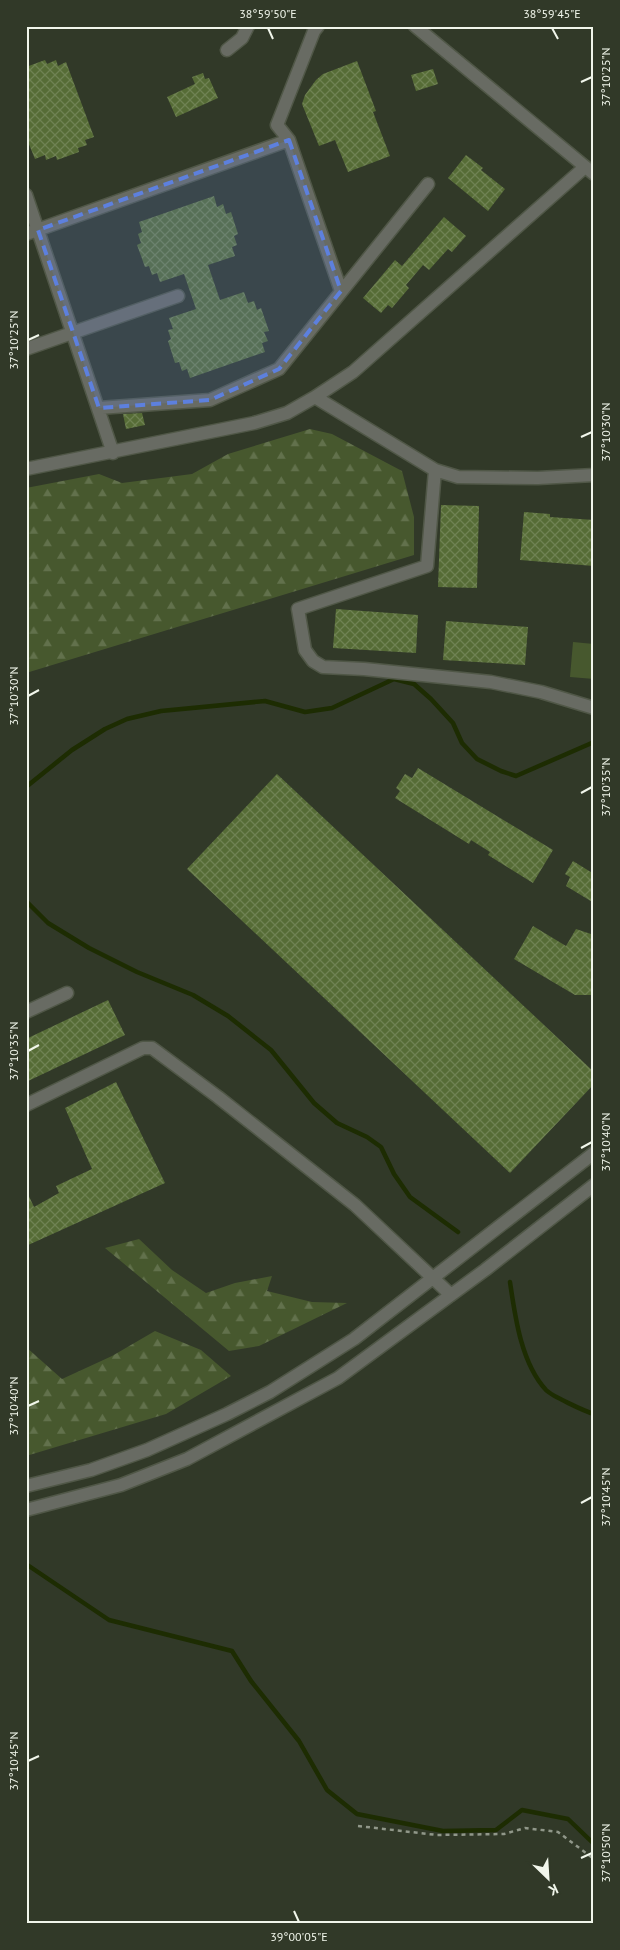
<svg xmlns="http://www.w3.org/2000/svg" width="620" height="1950" viewBox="0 0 620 1950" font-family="'PT Sans',sans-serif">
<defs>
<pattern id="forest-firs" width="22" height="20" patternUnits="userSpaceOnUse" patternTransform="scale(1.25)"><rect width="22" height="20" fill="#47582e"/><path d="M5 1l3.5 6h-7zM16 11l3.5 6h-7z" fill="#62714c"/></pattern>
<pattern id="building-cross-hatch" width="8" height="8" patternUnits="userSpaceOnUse" patternTransform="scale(1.25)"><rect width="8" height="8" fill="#566c36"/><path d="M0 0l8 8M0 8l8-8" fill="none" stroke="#6f8253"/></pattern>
</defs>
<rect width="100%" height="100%" fill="#313928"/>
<!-- forest -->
<path fill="url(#forest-firs)" d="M 310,429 L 332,434 L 402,471 L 414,517 L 414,555 L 26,673 L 26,488 L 99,474 L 122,483 L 192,474 L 228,454 Z
M 139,1239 L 172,1270 L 206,1293 L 235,1283 L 272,1276 L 267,1291 L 312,1302 L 347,1303 L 259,1346 L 229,1351 L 105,1248 Z
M 155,1331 L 201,1350 L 231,1376 L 166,1414 L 26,1456 L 26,1347 L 62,1379 L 112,1356 Z"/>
<!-- pitch -->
<path fill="#47582e" d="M 573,642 L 594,644 L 594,679 L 570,677 Z"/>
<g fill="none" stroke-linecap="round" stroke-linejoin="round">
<!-- stream -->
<path stroke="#1d2c02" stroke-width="4.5" d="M 26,787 L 72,750 L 105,729 L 127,719 L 161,711 L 265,701 L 305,712 L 332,708 L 394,679 L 414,684 L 431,699 L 453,723 L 462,743 L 477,759 L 501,771 L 516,776 L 594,742
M 26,901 L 48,923 L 89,948 L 137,972 L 193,995 L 228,1016 L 271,1050 L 314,1103 L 337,1123 L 367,1137 L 381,1147 L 394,1174 L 410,1197 L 458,1232
M 510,1282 C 515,1316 521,1363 546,1390 C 552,1396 584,1411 594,1414
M 26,1564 L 109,1620 L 232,1651 L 251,1681 L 299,1741 L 327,1790 L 357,1814 L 443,1831 L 496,1830 L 522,1810 L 568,1819 L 594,1844"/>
</g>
<!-- building -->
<path fill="url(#building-cross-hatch)" d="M 45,60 L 47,64 L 56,60 L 58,66 L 66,62 L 94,137 L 85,140 L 87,145 L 78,148 L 79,152 L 57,160 L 56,156 L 46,160 L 45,155 L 35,159 L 26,137 L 26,67 Z
M 357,61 L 376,111 L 373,112 L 390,156 L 348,172 L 335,140 L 319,146 L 302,104 L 305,95 L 316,80 L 323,74 Z
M 433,69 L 438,84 L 416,91 L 411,75 Z
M 203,73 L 205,79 L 209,78 L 218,98 L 176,117 L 167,97 L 195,84 L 192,77 Z
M 466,155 L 483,168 L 481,170 L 505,189 L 488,211 L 448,178 Z
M 214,196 L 217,207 L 223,204 L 226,214 L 231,212 L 238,234 L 234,236 L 237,245 L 232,247 L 235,256 L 208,265 L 220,300 L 244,292 L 248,303 L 254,301 L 257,310 L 261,308 L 269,331 L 264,332 L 268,341 L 262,343 L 265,352 L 190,378 L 187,369 L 182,371 L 179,362 L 175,363 L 168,341 L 171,339 L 168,330 L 173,329 L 169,318 L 196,309 L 184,274 L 160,282 L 157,273 L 152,275 L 149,266 L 145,267 L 137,245 L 141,243 L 138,234 L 142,232 L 139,222 Z
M 444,217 L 466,236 L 452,252 L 448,249 L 429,270 L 423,265 L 406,285 L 409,288 L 392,308 L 388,305 L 381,313 L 363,298 L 395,260 L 402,266 Z
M 142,413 L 145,425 L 126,429 L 123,414 Z
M 441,505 L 479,506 L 477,588 L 438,587 Z
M 524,512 L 550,514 L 550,517 L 594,520 L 594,566 L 520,560 Z
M 336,609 L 418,615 L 416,653 L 333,648 Z
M 446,621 L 528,627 L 525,665 L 443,660 Z
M 418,768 L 553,850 L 533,883 L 488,855 L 490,852 L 471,840 L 469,844 L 395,798 L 400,791 L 396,788 L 405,774 L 412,778 Z
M 277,774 L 594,1072 L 594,1084 L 510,1173 L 187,869 Z
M 573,861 L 594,874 L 594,903 L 566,886 L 570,877 L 565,874 Z
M 533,926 L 566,946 L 576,929 L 594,935 L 594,995 L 575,995 L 514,959 Z
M 108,1000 L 125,1035 L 26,1082 L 26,1039 Z
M 116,1082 L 165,1183 L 26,1246 L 26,1190 L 34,1207 L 59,1193 L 56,1186 L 92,1169 L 65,1108 Z"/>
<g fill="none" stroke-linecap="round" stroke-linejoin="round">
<defs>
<path id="minor" d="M 318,26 L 314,31 L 277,125 L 289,140 L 341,291
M 415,26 L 594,174
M 227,50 L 242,38 L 248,26
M 26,195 L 113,453
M 26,234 L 289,140
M 26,349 L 178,296
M 315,397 L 435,470 L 458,477 L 538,478 L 594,475
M 99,408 L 210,400 L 279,369 L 428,184
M 26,469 L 254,423 L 287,413 L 315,397 L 353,372 L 585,167
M 435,470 L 427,566 L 298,609 L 305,650 L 313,661 L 323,667 L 364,669 L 491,682 L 541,692 L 594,708
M 26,1012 L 67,993
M 26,1105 L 143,1048 L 152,1048 L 218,1097 L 355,1205 L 451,1295
M 26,1486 L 91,1470 L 147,1450 L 227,1414 L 270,1392 L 354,1339 L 594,1153
M 26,1510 L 121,1485 L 187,1459 L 338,1378 L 485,1270 L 594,1185"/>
</defs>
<!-- minor casing -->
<use href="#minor" stroke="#505747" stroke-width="15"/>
<!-- path -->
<path stroke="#909789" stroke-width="2.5" stroke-dasharray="4 4" stroke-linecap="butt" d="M 358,1826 L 437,1835 L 504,1834 L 525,1828 L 558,1832 L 594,1859"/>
<!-- minor -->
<use href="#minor" stroke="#686b63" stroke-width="12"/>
</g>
<!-- marked area -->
<path fill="#5d80de" fill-opacity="0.2" stroke="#5d80de" stroke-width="4" stroke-dasharray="10 6" stroke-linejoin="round" d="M 289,140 L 341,291 L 279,369 L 210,400 L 99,408 L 38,230 Z"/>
<!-- ticks -->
<path fill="none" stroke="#f1f6eb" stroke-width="2" d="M 268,28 L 273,39M 552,28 L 558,39M 581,82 L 592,77M 28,340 L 39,335M 581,437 L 592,432M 28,696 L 39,690M 581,793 L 592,787M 28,1051 L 39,1045M 581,1148 L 592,1142M 28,1406 L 39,1401M 581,1503 L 592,1497M 28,1761 L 39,1756M 581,1858 L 592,1853M 294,1911 L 299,1922"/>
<!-- border -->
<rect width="620" height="1950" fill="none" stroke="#313928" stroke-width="55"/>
<!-- north arrow -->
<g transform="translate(548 1878) rotate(155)" stroke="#313928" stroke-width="4" paint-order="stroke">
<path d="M0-4L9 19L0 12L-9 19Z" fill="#f1f6eb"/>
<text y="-8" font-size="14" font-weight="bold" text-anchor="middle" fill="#f1f6eb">K</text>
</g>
<rect x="28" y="28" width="564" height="1894" fill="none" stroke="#f1f6eb" stroke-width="2"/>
<g font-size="12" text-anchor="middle" fill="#f1f6eb">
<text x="268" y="18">38°59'50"E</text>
<text x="552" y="18">38°59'45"E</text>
<text transform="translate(606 77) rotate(-90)" y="4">37°10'25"N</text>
<text transform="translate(14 340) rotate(-90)" y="4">37°10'25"N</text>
<text transform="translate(606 432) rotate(-90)" y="4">37°10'30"N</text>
<text transform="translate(14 696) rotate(-90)" y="4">37°10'30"N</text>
<text transform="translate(606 787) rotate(-90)" y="4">37°10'35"N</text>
<text transform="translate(14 1051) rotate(-90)" y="4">37°10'35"N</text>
<text transform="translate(606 1142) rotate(-90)" y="4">37°10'40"N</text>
<text transform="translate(14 1406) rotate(-90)" y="4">37°10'40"N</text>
<text transform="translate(606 1497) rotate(-90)" y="4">37°10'45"N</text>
<text transform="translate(14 1761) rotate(-90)" y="4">37°10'45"N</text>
<text transform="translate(606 1853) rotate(-90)" y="4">37°10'50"N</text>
<text x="299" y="1941">39°00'05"E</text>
</g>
</svg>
